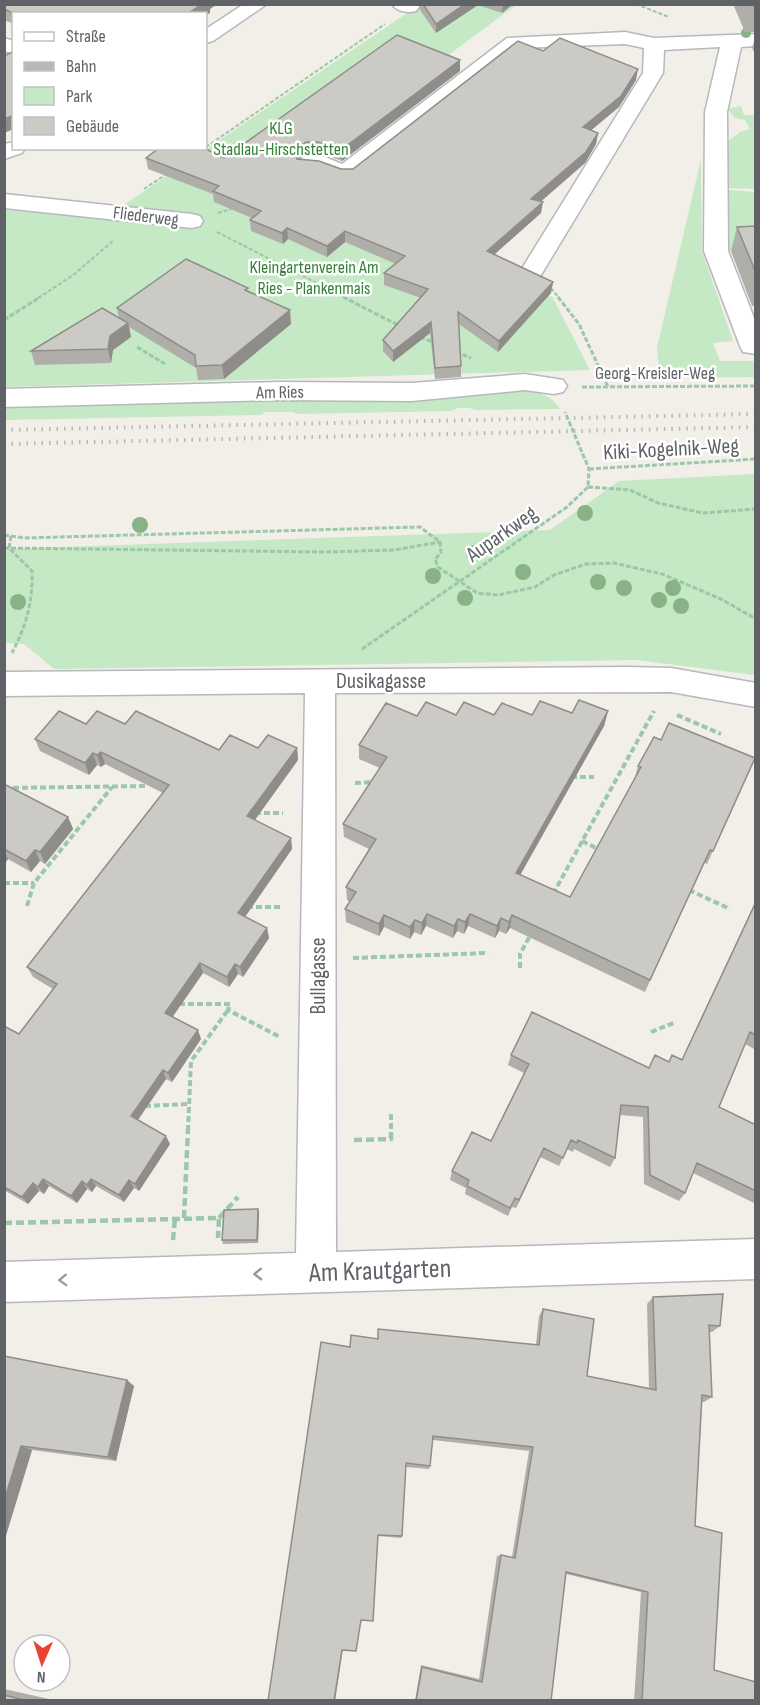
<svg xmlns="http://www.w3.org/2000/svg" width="760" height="1705" viewBox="0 0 760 1705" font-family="'Sofia Sans Condensed',sans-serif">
<rect width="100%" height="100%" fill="#f1efe8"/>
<!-- green -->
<path fill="#c5e8c5" d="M 419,5 L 516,5 L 301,164 L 480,246 L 553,298 L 590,370 L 5,387 L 4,210 L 106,217 Z
M 741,106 L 744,115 L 755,115 L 755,189 L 727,188 L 727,142 L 740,132 L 750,129 L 745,120 L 734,118 L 728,109 Z
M 701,159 L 702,251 L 733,341 L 713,343 L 720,361 L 755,361 L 755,377 L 660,378 L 657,348 Z
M 728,190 L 755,192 L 755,250 L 727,251 Z
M 514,391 C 534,392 548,391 560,409 L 476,410 C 467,407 460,406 451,411 L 297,414 L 293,412 L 265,412 L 262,415 L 5,420 L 4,403 Z
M 755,474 L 755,675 L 636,660 L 54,669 L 24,644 L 5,643 L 5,549 L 550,530 L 619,481 Z"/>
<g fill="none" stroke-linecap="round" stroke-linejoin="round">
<defs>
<path id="minor" d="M 244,4 L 267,4 L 213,41 L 206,43 L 206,29 Z
M 392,4 L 417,4 L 419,7 L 416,11 C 408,13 397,12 392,4 Z
M 625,32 L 654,38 L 756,34 L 756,46 L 741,47 L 727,112 L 728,251 L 756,323 L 756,354 L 743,352 L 740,346 L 704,251 L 705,112 L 720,47 L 664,50 L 663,73 L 541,275 L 533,277 L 525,275 L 521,270 L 643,73 L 644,48 L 625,44 L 519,48 L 352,178 C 337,181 329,170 315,169 C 309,169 306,170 300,169 L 297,164 C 309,146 326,158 342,164 L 507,38 Z
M 4,38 L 14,41 L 14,54 L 4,51 Z
M 14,142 L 14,148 L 25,148 L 22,153 L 4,159 L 4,144 Z
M 4,194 L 192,214 L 200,216 L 203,221 L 200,226 L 192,228 L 4,208 Z
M 525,374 L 563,380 L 567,386 L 563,392 L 554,394 L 525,390 L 412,401 L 279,400 L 4,407 L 4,389 L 279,382 L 412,383 Z
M 626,667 L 671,668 L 756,683 L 756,707 L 671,692 L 335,693 L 336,1252 L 756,1239 L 756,1279 L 4,1302 L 4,1262 L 296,1253 L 305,693 L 4,696 L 4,672 Z"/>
</defs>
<!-- minor casing -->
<use href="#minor" stroke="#b5b8bc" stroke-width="3"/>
<!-- path-far3 -->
<path stroke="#9cc7a9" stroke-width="2" stroke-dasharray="4 2" stroke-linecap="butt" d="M 636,4 L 669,17
M 206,147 L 385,24
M 144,189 L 168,173
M 218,213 L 234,208
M 217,232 L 346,298
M 551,288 L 559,298
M 38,298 L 72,276 L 114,240"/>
<!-- path-far2 -->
<path stroke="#9cc7a9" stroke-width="3" stroke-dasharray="5 2" stroke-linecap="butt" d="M 343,297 L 400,326
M 558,297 L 579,324 L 608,387
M 4,320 L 40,297
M 420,337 L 435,343
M 137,347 L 165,364
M 456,352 L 471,358
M 582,387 L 756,386
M 589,469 L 756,459
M 588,487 L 630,490 L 658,503 L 703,513 L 756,509
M 4,535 L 24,538 L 420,527 L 440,542 L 441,553 L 435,559 L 438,567 L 477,593 L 498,595 L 535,587 L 554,575 L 586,564 L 614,563 L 662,574 L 721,599 L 756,619
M 11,536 L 9,548 L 32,571 C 33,602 26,626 12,653
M 4,548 L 326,552 L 394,550 L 440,542
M 362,649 L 567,507 L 588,487 L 589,469 L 565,412"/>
<!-- path-far1 -->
<path stroke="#9cc7a9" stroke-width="4" stroke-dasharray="6 3" stroke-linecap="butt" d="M 677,715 L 721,734
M 571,777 L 594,777
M 355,783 L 374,782
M 4,788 L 145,786
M 255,813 L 283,813
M 582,841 L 600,850
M 4,883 L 34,883
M 689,890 L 730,909
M 553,894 L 654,711
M 27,906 L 34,883 L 112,787
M 247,907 L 282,907
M 353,958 L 488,953
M 520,968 L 520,954 L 531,934
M 179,1004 L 230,1004 L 228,1010 L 280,1037
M 651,1032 L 676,1022
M 145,1106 L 189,1104
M 391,1114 L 391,1131
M 188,1131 L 191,1061 L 228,1010"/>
<!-- path -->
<path stroke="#9cc7a9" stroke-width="4.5" stroke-dasharray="8 4" stroke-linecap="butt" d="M 354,1140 L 391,1139 L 391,1129
M 184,1218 L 188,1129
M 219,1218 L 238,1197
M 4,1223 L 219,1218 L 218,1238
M 173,1240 L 175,1218"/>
<!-- minor -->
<use href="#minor" fill="#fff" fill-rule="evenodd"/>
<!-- rail -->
<path stroke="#b6b7b8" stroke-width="4" stroke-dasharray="1.5 6" stroke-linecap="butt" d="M 4,430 L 756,414
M 4,444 L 756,427"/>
</g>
<!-- trees -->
<g fill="#89b387">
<circle cx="746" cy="33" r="5"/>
<circle cx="585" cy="513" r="8"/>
<circle cx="140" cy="525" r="8"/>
<circle cx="474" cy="553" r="8"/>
<circle cx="523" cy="572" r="8"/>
<circle cx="433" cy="576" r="8"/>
<circle cx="598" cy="582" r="8"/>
<circle cx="624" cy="588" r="8"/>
<circle cx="673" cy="588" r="8"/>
<circle cx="465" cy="598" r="8"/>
<circle cx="659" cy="600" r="8"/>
<circle cx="18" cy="602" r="8"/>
<circle cx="681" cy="606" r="8"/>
</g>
<!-- wall -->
<path fill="#afaea9" d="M 4,4 L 217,4 L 210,9 L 210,13 L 206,14 L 14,14 L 14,24 L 4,20 Z
M 420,4 L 513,4 L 502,13 L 478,5 L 436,33 L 420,10 Z
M 733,4 L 756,4 L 756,32 L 745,32 Z
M 756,35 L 756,56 L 752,48 Z
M 543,51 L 636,80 L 619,107 L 591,130 L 598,133 L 596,144 L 585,163 L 540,202 L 541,213 L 494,254 L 553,282 L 551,293 L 498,352 L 459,324 L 461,366 L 461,377 L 435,379 L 430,333 L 393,362 L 383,351 L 383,340 L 421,298 L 384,285 L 384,273 L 396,264 L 345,242 L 327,257 L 288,239 L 283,244 L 251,231 L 250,220 L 252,218 L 214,202 L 213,194 L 148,169 L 146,158 L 224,158 L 460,71 L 342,161 L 319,153 L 306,153 L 299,159 L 341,169 L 353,169 Z
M 756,226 L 756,306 L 752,306 L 731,251 L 737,227 Z
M 248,291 L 291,324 L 224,379 L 198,380 L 196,368 L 129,327 L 131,337 L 113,350 L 111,363 L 35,365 L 31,351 L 119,318 L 117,308 Z
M 608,711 L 604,726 L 520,875 L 570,897 L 634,780 L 638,766 L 661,740 L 755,758 L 707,864 L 704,863 L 645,992 L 510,928 L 506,934 L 499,931 L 495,938 L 468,926 L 464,934 L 457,931 L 453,938 L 426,926 L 421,935 L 414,932 L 410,939 L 384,927 L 379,936 L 346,922 L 345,909 L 350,902 L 347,900 L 346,887 L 369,849 L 344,837 L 343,824 L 380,768 L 359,759 L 359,745 L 417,716 L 532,715 Z
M 86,724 L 125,724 L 219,750 L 297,748 L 298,760 L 255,820 L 291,838 L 292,849 L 245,917 L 267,928 L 269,938 L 243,977 L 238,974 L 229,987 L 203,973 L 173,1016 L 201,1039 L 172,1082 L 166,1079 L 138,1120 L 170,1144 L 139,1191 L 134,1188 L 124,1202 L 96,1186 L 92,1192 L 87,1189 L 77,1203 L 49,1186 L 44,1194 L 39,1191 L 28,1204 L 4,1190 L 4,1026 L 19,1034 L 53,989 L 33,977 L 27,967 L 163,793 L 105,764 L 101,767 L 97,765 L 89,775 L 40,751 L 35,739 Z
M 4,784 L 68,817 L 73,829 L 45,864 L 40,861 L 31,872 L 8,859 L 5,863 Z
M 756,900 L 756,1050 L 745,1044 L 719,1107 L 756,1125 L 756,1204 L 693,1173 L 685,1193 L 679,1201 L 644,1184 L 643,1117 L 620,1115 L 615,1158 L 610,1167 L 574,1149 L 573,1152 L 567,1149 L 559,1166 L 540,1157 L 516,1208 L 512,1207 L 508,1216 L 465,1194 L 466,1188 L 450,1180 L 452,1171 L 491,1141 L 524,1073 L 508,1065 L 511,1055 L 649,1068 L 655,1055 L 669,1062 L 672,1055 L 682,1059 Z
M 258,1209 L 259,1213 L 258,1243 L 223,1244 L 222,1240 Z
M 653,1297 L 720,1326 L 712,1332 L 709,1332 L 712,1397 L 704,1402 L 702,1402 L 695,1526 L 714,1670 L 756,1701 L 634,1701 L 641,1592 L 566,1574 L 551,1701 L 415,1701 L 421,1665 L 479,1679 L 497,1556 L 501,1555 L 512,1557 L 529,1451 L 433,1440 L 430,1466 L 429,1469 L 406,1467 L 402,1536 L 401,1538 L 378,1536 L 361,1620 L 343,1650 L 350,1347 L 378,1339 L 536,1344 L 539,1316 L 543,1309 L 587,1376 L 649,1388 L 647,1304 Z
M 4,1356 L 134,1386 L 116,1461 L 32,1450 L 4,1542 Z
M 4,1689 L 49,1699 L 48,1701 L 4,1701 Z"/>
<!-- shaded-wall -->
<path fill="#8f8d8a" d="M 202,4 L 217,4 L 210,9 L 210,13 L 206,15 L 206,14 L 187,14 Z
M 465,4 L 478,5 L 436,33 L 436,24 Z
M 503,4 L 513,4 L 502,13 Z
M 460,60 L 460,71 L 342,161 L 341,150 Z
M 638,69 L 636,80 L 619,107 L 582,138 L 583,127 Z
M 14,115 L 14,129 L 4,133 L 4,119 Z
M 598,133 L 596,144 L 585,163 L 530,211 L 531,199 Z
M 306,142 L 306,153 L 295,163 L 295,151 Z
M 543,202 L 541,213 L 486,262 L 487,251 Z
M 287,228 L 288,239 L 283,244 L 282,233 Z
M 345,231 L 345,242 L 327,257 L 327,246 Z
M 553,282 L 551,293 L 498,352 L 499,341 Z
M 290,310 L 291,324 L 224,379 L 222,365 Z
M 431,322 L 430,333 L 393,362 L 393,351 Z
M 128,323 L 131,337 L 113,350 L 111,363 L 108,349 L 110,336 Z
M 608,711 L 604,726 L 514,886 L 516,873 Z
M 297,748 L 298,760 L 249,828 L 247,816 Z
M 101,752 L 105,764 L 101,767 L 97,755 Z
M 93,753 L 97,765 L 89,775 L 85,763 Z
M 68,817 L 73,829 L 45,864 L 40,852 Z
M 291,838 L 292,849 L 240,924 L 238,913 Z
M 35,850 L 40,861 L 31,872 L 26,861 Z
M 4,852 L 8,859 L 5,863 L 4,863 Z
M 427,914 L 426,926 L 421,935 L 422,923 Z
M 470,914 L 468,926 L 464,934 L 465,922 Z
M 384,915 L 384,927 L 379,936 L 379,924 Z
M 512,915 L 510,928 L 506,934 L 509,922 Z
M 501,918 L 499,931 L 495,938 L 497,926 Z
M 458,919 L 457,931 L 453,938 L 454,926 Z
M 415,920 L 414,932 L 410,939 L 410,927 Z
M 267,928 L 269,938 L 243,977 L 240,967 Z
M 200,963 L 203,973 L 169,1022 L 165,1013 Z
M 235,964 L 238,974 L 229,987 L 227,977 Z
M 198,1030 L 201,1039 L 172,1082 L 168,1073 Z
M 163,1070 L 166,1079 L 135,1124 L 131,1116 Z
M 166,1136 L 170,1144 L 139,1191 L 135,1184 Z
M 544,1148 L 540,1157 L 516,1208 L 519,1200 Z
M 43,1179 L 49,1186 L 44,1194 L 38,1187 Z
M 91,1179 L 96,1186 L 92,1192 L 87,1185 Z
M 129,1180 L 134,1188 L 124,1202 L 119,1195 Z
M 82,1181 L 87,1189 L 77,1203 L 71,1196 Z
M 33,1183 L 39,1191 L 28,1204 L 22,1197 Z
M 258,1209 L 259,1213 L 258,1243 L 257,1240 Z
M 127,1380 L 134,1386 L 116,1461 L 108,1457 Z
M 21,1446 L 32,1450 L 4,1542 L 4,1501 Z
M 343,1648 L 335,1701 L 334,1701 L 342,1650 Z"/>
<!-- building -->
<path fill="#cccac5" stroke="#8f8d8a" stroke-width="1.5" d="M 4,4 L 202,4 L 187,14 L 15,14 L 4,9 Z
M 423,4 L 465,4 L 436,24 Z
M 397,35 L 460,60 L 341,150 L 318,142 L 306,142 L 295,151 L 297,159 L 319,161 L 341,169 L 353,169 L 518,41 L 543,51 L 560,38 L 638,69 L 621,96 L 583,127 L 598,133 L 586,152 L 531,199 L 543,202 L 487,251 L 553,282 L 499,341 L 458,312 L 461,366 L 435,368 L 431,322 L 393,351 L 383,340 L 428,289 L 384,273 L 405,256 L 345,231 L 327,246 L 287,228 L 282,233 L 250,220 L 261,211 L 213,191 L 219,186 L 146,158 L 159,148 L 204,148 L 224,158 Z
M 14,51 L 14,115 L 4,119 L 4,56 Z
M 756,226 L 756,273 L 737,227 Z
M 186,259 L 248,288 L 245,290 L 290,310 L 222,365 L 196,366 L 195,355 L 117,308 Z
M 102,308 L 128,323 L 110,336 L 108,349 L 31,351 Z
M 579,700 L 608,711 L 516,873 L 570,897 L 641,767 L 638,766 L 654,737 L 661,740 L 669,723 L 755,758 L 713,851 L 710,850 L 650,980 L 512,915 L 509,922 L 501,918 L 497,926 L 470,914 L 465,922 L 458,919 L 454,926 L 427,914 L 422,923 L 415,920 L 410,927 L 384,915 L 379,924 L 345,909 L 356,892 L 346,887 L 376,839 L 343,824 L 387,757 L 359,745 L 386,703 L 417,716 L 426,702 L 456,715 L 464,702 L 494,715 L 502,703 L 532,715 L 540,701 L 572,713 Z
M 59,711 L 86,724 L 97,711 L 125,724 L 136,711 L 219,750 L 230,735 L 258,748 L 268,735 L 297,748 L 247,816 L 291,838 L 238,913 L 267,928 L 240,967 L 235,964 L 227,977 L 200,963 L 165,1013 L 198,1030 L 168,1073 L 163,1070 L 131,1116 L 166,1136 L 135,1184 L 129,1180 L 119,1195 L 91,1179 L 87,1185 L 82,1181 L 71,1196 L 43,1179 L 38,1187 L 33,1183 L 22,1197 L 4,1187 L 4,1026 L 19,1034 L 57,984 L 27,967 L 169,785 L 101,752 L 97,755 L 93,753 L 85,763 L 35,739 Z
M 4,784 L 68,817 L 40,852 L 35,850 L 26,861 L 4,849 Z
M 756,902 L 756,1035 L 750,1032 L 719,1107 L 756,1125 L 756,1191 L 697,1163 L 685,1193 L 650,1175 L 648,1107 L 621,1105 L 615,1158 L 578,1140 L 577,1143 L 571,1140 L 563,1158 L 544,1148 L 519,1200 L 515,1198 L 510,1208 L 467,1186 L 469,1180 L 452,1171 L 472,1132 L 491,1141 L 529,1064 L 511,1055 L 532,1012 L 649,1068 L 655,1055 L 669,1062 L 672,1055 L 682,1060 Z
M 258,1209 L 257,1240 L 222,1240 L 224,1210 Z
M 723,1294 L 720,1326 L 709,1325 L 712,1397 L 702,1395 L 695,1526 L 722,1533 L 714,1670 L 756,1682 L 756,1701 L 642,1701 L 648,1592 L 566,1572 L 551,1701 L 416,1701 L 422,1667 L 482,1682 L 501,1555 L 515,1558 L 533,1447 L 433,1436 L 430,1466 L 406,1463 L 402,1536 L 378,1535 L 373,1621 L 361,1620 L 356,1651 L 342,1650 L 334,1701 L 268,1701 L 321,1342 L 350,1347 L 351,1335 L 378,1339 L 378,1329 L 539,1345 L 543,1309 L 594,1319 L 587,1376 L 656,1390 L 653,1297 Z
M 4,1356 L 127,1380 L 108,1457 L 21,1446 L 4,1501 Z
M 4,1695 L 28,1701 L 4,1701 Z"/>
<!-- one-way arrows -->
<defs><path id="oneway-chevron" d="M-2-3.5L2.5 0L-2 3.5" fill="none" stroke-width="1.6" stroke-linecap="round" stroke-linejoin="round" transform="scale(1.5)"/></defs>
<g stroke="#979a9d">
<use href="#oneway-chevron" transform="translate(258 1274) rotate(179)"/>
<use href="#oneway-chevron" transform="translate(63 1280) rotate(178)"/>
</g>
<g text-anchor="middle" stroke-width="5" stroke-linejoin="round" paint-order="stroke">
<!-- far-park labels -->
<g font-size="18" fill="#348238" stroke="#fff">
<text x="281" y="134">KLG<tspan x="281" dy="21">Stadlau-Hirschstetten</tspan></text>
<text x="314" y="273">Kleingartenverein Am<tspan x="314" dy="21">Ries - Plankenmais</tspan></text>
</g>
<!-- far-street labels -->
<g font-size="18" fill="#5f6368" stroke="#fff">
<text transform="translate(146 216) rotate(7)" y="6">Fliederweg</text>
<text x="655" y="379">Georg-Kreisler-Weg</text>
<text transform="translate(280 392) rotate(-1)" y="6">Am Ries</text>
</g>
<!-- street labels -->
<g font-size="22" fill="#5f6368" stroke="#fff">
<text transform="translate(671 448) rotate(-3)" y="8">Kiki-Kogelnik-Weg</text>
<text transform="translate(501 533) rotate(-35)" y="8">Auparkweg</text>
<text x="381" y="688">Dusikagasse</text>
<text transform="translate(317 976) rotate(-90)" y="8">Bullagasse</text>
</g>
<!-- near-street labels -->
<g font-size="27" fill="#5f6368" stroke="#fff">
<text transform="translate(380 1270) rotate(-2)" y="9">Am Krautgarten</text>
</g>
</g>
<!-- border -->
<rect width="760" height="1705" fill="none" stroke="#5f6368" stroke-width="12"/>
<!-- legend -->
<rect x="12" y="12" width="195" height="138" fill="#ffffff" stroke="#bfc1c3" stroke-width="1.5"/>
<rect x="24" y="32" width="30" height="9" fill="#ffffff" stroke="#bfc1c3" stroke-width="1.5"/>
<text x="66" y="42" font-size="18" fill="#5f6368">Straße</text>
<rect x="24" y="62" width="30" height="9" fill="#b6b7b8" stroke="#bfc1c3" stroke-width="1.5"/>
<text x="66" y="72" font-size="18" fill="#5f6368">Bahn</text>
<rect x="24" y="87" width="30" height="18" fill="#c5e8c5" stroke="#bfc1c3" stroke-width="1.5"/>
<text x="66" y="102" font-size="18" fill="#5f6368">Park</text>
<rect x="24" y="117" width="30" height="18" fill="#cccac5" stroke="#bfc1c3" stroke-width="1.5"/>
<text x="66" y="132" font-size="18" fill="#5f6368">Gebäude</text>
<!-- north arrow -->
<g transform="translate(42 1663) rotate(183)"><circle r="28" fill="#ffffff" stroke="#bfc1c3" stroke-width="1.5"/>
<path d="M0-4.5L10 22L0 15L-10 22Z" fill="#ea4335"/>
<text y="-9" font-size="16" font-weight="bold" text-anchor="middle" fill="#5f6368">N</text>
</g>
</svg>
